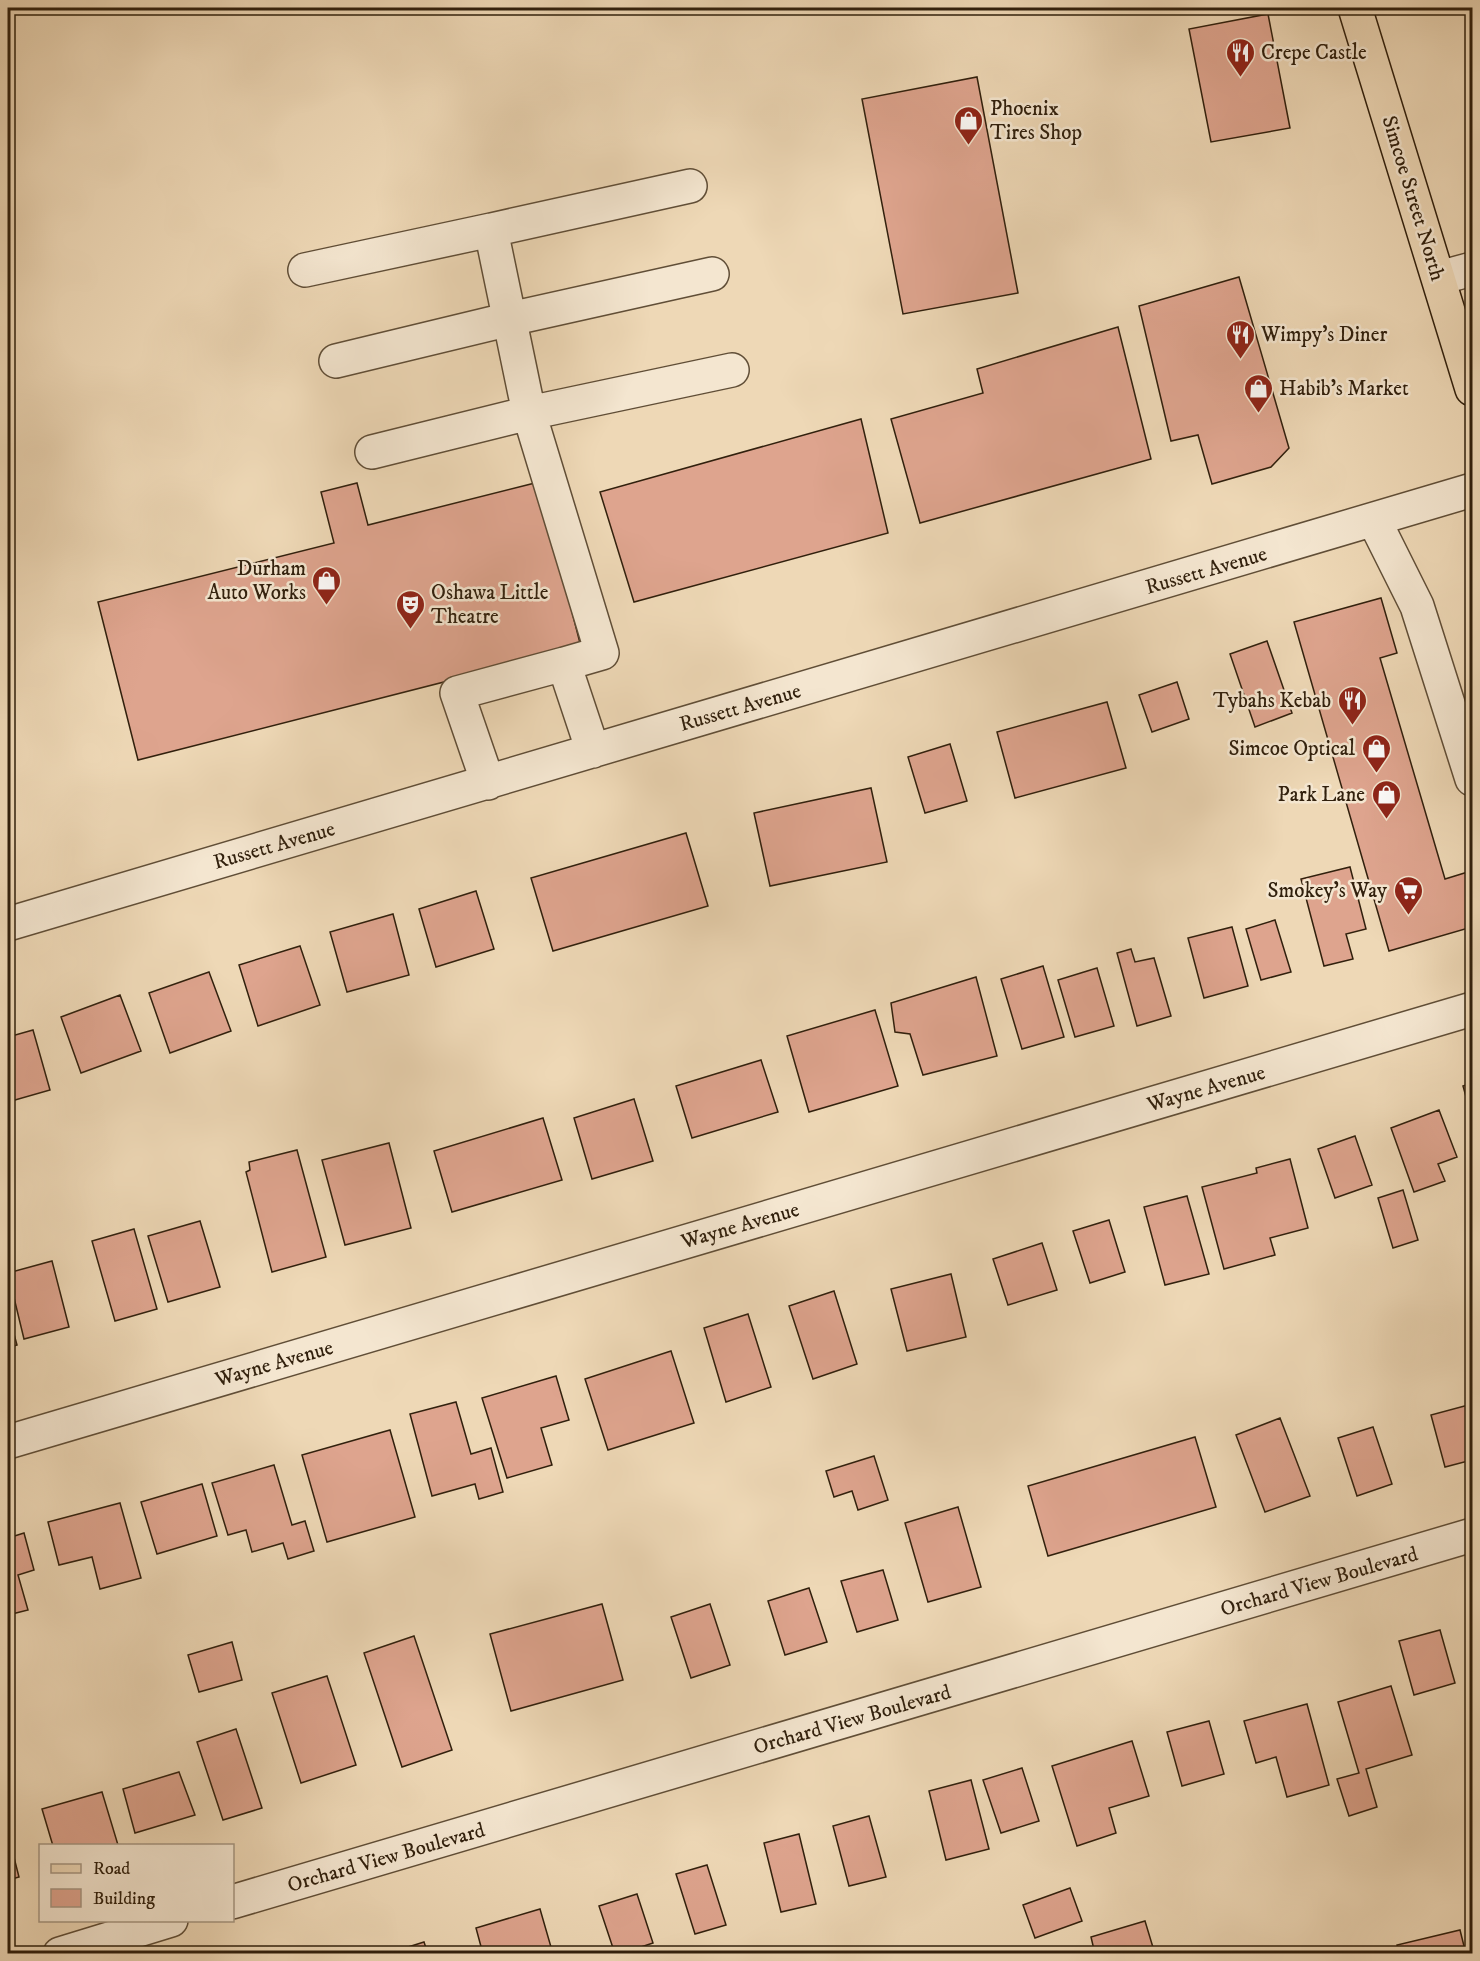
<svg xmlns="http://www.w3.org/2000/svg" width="1480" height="1961" viewBox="0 0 1480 1961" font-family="'IM FELL DW Pica',serif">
<rect width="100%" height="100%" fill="#eed8b6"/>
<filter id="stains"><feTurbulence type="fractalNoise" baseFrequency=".00333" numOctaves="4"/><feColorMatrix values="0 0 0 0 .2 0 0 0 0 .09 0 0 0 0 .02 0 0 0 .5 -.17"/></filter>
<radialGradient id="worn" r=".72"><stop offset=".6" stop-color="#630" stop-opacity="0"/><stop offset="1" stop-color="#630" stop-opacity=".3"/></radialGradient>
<!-- building -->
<path fill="#dea48e" stroke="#31200d" stroke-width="1.5" d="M 1268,14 L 1290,128 L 1211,142 L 1189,29 Z
M 977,77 L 1018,293 L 903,314 L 862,99 Z
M 1239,277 L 1289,448 L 1271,467 L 1212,484 L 1198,435 L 1171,441 L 1139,306 Z
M 1118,327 L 1151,459 L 920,523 L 891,419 L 983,393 L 977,369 Z
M 861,419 L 888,533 L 634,602 L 600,492 Z
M 539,482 L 581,647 L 138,760 L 98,602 L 334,543 L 321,492 L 357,483 L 368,525 Z
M 1381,598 L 1397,653 L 1380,658 L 1445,879 L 1471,871 L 1472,876 L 1472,927 L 1389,951 L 1294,622 Z
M 1267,641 L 1292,713 L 1255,727 L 1230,654 Z
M 1177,682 L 1189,719 L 1152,732 L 1139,695 Z
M 1107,702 L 1126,768 L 1015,798 L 997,732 Z
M 950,744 L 967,801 L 925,813 L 908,757 Z
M 871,788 L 887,862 L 770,886 L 754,813 Z
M 686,833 L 708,906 L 553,951 L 531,878 Z
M 1350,867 L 1366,929 L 1346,934 L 1353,959 L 1324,966 L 1301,879 Z
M 476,891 L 494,949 L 436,967 L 419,909 Z
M 393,914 L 409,975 L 347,992 L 330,932 Z
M 1275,920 L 1291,972 L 1261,980 L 1246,929 Z
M 1232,927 L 1248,986 L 1204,998 L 1188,938 Z
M 300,946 L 320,1005 L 258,1026 L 239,965 Z
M 1131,949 L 1135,962 L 1154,958 L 1171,1016 L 1137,1026 L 1117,953 Z
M 1043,966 L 1064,1037 L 1022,1049 L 1001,979 Z
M 1097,968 L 1114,1026 L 1075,1037 L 1058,980 Z
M 209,972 L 231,1031 L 170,1053 L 149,993 Z
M 976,977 L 997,1056 L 923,1075 L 910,1034 L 895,1032 L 891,1003 Z
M 120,995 L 141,1051 L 81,1073 L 61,1017 Z
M 875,1010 L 898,1086 L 809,1112 L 787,1036 Z
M 33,1030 L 50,1090 L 8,1102 L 8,1037 Z
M 761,1060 L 778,1112 L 692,1138 L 676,1086 Z
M 1472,1083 L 1472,1118 L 1463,1086 Z
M 634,1099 L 653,1161 L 592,1179 L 574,1118 Z
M 1439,1110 L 1457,1157 L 1438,1164 L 1445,1181 L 1414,1192 L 1391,1128 Z
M 543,1118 L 562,1180 L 452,1212 L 434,1151 Z
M 1355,1136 L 1372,1185 L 1335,1198 L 1318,1149 Z
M 389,1143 L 411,1228 L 345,1245 L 322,1160 Z
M 297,1150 L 326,1257 L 272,1272 L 246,1172 L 250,1170 L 249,1162 Z
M 1290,1159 L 1308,1228 L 1270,1238 L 1275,1255 L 1224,1269 L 1202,1187 L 1257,1173 L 1256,1168 Z
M 1403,1190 L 1418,1240 L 1393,1248 L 1378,1198 Z
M 1187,1196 L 1209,1274 L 1165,1285 L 1144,1207 Z
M 1109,1220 L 1125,1272 L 1090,1283 L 1073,1231 Z
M 200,1221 L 220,1287 L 168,1302 L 148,1236 Z
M 134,1229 L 157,1309 L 115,1321 L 92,1241 Z
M 1042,1243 L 1057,1290 L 1008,1305 L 993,1259 Z
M 52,1261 L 69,1327 L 24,1339 L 8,1273 Z
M 951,1274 L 966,1337 L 907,1351 L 891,1289 Z
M 834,1291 L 857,1364 L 813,1379 L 789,1306 Z
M 8,1312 L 17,1345 L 8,1348 Z
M 748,1314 L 771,1387 L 726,1402 L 704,1328 Z
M 671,1351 L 694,1423 L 608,1450 L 585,1379 Z
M 556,1376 L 569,1420 L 541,1428 L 552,1465 L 507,1478 L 482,1398 Z
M 456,1402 L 471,1454 L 491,1448 L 503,1492 L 479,1499 L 475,1484 L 432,1496 L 410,1414 Z
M 1472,1404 L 1472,1460 L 1445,1467 L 1431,1415 Z
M 1280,1418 L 1310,1496 L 1265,1512 L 1236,1435 Z
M 1373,1427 L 1392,1484 L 1357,1496 L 1338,1438 Z
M 390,1430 L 415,1517 L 327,1542 L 302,1455 Z
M 1195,1437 L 1216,1507 L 1048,1556 L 1028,1486 Z
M 874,1456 L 888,1500 L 858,1510 L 852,1491 L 834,1497 L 826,1471 Z
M 274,1465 L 292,1525 L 305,1521 L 314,1551 L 288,1559 L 283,1543 L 252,1552 L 246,1530 L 228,1535 L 212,1483 Z
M 202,1484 L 217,1536 L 157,1554 L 141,1502 Z
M 120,1503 L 141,1578 L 100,1589 L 92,1557 L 59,1565 L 48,1522 Z
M 958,1507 L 981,1587 L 928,1602 L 905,1523 Z
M 24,1533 L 34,1570 L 18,1575 L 28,1610 L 8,1615 L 8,1538 Z
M 883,1570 L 898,1620 L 857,1632 L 841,1581 Z
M 809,1588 L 827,1642 L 785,1655 L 768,1601 Z
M 602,1604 L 623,1680 L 511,1711 L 490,1634 Z
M 710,1604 L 730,1665 L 691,1678 L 671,1617 Z
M 1440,1630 L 1455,1683 L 1414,1695 L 1399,1641 Z
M 414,1636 L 452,1750 L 402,1767 L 364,1653 Z
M 232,1642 L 242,1680 L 199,1692 L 188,1655 Z
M 327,1676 L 356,1765 L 301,1783 L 272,1693 Z
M 1391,1686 L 1412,1755 L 1366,1769 L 1377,1807 L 1349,1816 L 1337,1779 L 1359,1773 L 1338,1702 Z
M 1307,1704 L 1329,1785 L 1287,1797 L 1276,1757 L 1256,1763 L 1244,1721 Z
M 1209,1721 L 1224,1774 L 1182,1786 L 1167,1732 Z
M 236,1729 L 262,1808 L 223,1820 L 197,1742 Z
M 1132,1741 L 1149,1796 L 1109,1808 L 1116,1833 L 1077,1846 L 1052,1766 Z
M 1022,1768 L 1039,1821 L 1001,1833 L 983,1780 Z
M 179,1772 L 195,1815 L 135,1833 L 123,1789 Z
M 971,1780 L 989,1849 L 946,1860 L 929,1791 Z
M 102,1792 L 118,1845 L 53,1846 L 42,1809 Z
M 869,1816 L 886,1877 L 849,1886 L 833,1826 Z
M 8,1834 L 19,1877 L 8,1880 Z
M 799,1834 L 816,1904 L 781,1912 L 764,1843 Z
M 707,1865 L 726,1925 L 695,1934 L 676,1874 Z
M 1070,1888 L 1082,1921 L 1035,1938 L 1023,1905 Z
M 637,1894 L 653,1943 L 620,1954 L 615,1954 L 599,1906 Z
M 540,1909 L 553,1954 L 483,1954 L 476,1928 Z
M 1145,1921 L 1155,1954 L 1095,1954 L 1091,1937 Z
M 1460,1930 L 1466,1954 L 1399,1954 L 1397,1945 Z
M 424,1942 L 428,1954 L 386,1954 Z"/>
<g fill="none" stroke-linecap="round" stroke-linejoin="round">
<defs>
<path id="minor" d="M 305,270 L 491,230
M 1439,278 L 1472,269
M 336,361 L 510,319 L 712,274
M 372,452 L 529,413 L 491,230 L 690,186
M 1374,520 L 1417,606 L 1472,779
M 564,664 L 602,653 L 529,413 L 732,370
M 488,783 L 457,693 L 564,664 L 593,751
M 8,924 L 1472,490
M 8,1442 L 1472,1009
M 232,1902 L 1472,1535
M 60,1954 L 171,1920"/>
<path id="major" d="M 1355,8 L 1472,389"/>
</defs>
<!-- minor casing -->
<use href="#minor" stroke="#604e37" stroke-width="36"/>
<!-- major casing -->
<use href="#major" stroke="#31200d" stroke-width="36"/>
<!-- minor -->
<use href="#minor" stroke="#f4e6d0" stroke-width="33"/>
<!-- major -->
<use href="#major" stroke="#eed8b6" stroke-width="33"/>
</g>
<!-- icons -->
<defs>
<symbol id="restaurant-pin" viewBox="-11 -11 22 30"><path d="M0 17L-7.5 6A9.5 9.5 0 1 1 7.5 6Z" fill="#8f2418" stroke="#f4e6d0"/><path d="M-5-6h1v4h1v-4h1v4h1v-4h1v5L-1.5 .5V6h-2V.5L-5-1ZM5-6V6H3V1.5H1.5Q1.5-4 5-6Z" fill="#fff"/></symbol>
<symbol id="shop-pin" viewBox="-11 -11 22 30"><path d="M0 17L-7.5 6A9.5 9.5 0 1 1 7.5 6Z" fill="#8f2418" stroke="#f4e6d0"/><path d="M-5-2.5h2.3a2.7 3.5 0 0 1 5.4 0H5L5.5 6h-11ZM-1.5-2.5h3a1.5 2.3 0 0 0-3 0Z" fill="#fff"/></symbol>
<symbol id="theatre-pin" viewBox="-11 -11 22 30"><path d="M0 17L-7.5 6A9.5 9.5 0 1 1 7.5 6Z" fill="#8f2418" stroke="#f4e6d0"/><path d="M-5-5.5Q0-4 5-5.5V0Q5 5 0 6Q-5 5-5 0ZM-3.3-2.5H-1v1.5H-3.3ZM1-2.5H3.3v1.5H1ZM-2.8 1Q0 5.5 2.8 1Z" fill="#fff"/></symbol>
<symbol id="supermarket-pin" viewBox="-11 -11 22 30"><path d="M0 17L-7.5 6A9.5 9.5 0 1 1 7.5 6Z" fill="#8f2418" stroke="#f4e6d0"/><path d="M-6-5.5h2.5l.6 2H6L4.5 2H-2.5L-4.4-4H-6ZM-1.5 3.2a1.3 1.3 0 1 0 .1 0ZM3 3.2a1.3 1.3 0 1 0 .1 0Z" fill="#fff"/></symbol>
</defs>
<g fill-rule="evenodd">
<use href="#restaurant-pin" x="1224" y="36" width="33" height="45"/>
<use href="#shop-pin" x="952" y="104" width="33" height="45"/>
<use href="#restaurant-pin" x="1224" y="318" width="33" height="45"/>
<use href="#shop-pin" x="1242" y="372" width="33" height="45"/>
<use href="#shop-pin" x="310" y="564" width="33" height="45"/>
<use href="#theatre-pin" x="394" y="588" width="33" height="45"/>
<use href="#restaurant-pin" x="1336" y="684" width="33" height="45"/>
<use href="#shop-pin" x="1360" y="732" width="33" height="45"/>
<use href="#shop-pin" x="1370" y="778" width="33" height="45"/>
<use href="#supermarket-pin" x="1392" y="874" width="33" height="45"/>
</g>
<g text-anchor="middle" stroke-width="5" stroke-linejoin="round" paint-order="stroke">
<!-- poi labels -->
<g font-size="21" fill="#31200d" stroke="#f4e6d0" text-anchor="start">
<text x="1261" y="59">Crepe Castle</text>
<text x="990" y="115">Phoenix<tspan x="990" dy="24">Tires Shop</tspan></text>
<text x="1261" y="341">Wimpy's Diner</text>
<text x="1279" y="395">Habib’s Market</text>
<text x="306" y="575" text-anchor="end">Durham<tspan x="306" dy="24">Auto Works</tspan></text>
<text x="431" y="599">Oshawa Little<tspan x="431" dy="24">Theatre</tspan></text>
<text x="1331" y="707" text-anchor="end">Tybahs Kebab</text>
<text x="1355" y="755" text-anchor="end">Simcoe Optical</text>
<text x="1365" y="801" text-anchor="end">Park Lane</text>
<text x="1387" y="897" text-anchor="end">Smokey's Way</text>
</g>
<!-- street labels -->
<g font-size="21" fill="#31200d" stroke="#f4e6d0">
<text transform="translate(1414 198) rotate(73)" y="7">Simcoe Street North</text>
<text transform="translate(1206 570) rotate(-16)" y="7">Russett Avenue</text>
<text transform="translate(740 707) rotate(-16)" y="7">Russett Avenue</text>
<text transform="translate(274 845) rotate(-16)" y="7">Russett Avenue</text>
<text transform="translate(1206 1088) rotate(-16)" y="7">Wayne Avenue</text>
<text transform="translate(740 1225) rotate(-16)" y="7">Wayne Avenue</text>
<text transform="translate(274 1363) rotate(-16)" y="7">Wayne Avenue</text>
<text transform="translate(1319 1581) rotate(-16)" y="7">Orchard View Boulevard</text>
<text transform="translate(852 1719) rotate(-16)" y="7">Orchard View Boulevard</text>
<text transform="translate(386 1857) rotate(-16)" y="7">Orchard View Boulevard</text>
</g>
</g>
<!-- margin -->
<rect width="1480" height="1961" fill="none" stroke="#eed8b6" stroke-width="30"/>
<rect x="9" y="9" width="1462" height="1943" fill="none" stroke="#31200d" stroke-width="3"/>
<rect x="15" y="15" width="1450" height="1931" fill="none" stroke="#31200d" stroke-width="1.5"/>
<!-- legend -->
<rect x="39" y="1844" width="195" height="78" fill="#f4e6d0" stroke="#a69782" stroke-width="1.5"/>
<rect x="51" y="1864" width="30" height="9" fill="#eed8b6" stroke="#a69782" stroke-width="1.5"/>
<text x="93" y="1874" font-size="18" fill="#31200d">Road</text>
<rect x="51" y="1889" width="30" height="18" fill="#dea48e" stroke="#a69782" stroke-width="1.5"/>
<text x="93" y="1904" font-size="18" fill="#31200d">Building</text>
<rect width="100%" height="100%" filter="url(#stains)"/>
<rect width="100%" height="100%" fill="url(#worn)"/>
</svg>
